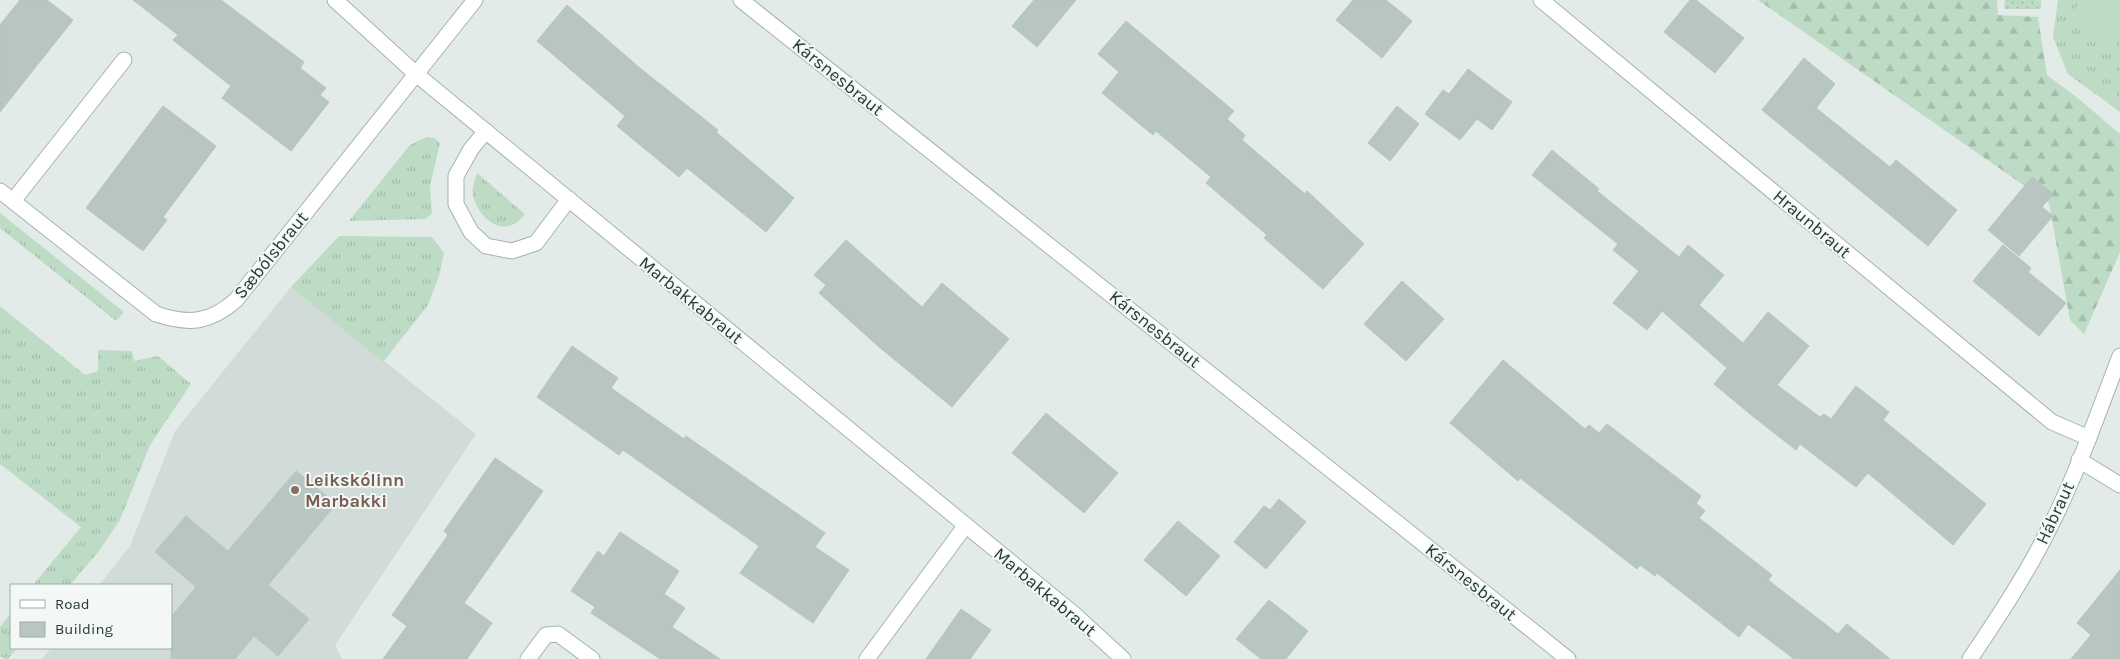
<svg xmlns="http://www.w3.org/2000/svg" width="2120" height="659" viewBox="0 0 2120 659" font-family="Karla,sans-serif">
<defs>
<pattern id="grass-tufts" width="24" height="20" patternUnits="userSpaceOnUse" patternTransform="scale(1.25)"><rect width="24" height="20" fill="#bedbc6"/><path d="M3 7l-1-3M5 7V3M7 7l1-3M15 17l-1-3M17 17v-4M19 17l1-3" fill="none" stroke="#a3bdab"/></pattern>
<pattern id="forest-firs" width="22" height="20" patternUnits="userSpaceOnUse" patternTransform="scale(1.25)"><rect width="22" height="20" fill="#bedbc6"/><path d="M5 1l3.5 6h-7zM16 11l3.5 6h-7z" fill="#a3bdab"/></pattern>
<pattern id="park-dots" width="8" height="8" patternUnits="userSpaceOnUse" patternTransform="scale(1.25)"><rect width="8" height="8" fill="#bedbc6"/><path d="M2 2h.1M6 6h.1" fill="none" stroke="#a3bdab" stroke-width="1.8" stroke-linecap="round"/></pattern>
</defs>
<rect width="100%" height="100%" fill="#e3ebe8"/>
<!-- built -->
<path fill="#d1dbd7" d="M 291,287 L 476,434 L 335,645 L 342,659 L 42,659 L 51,648 L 171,648 L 171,585 L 99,585 L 130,546 L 175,431 Z"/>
<!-- grass -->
<path fill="url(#grass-tufts)" d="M 2058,0 L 2120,0 L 2120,112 L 2068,74 L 2053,37 Z
M 427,137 L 435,138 L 440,143 L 430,186 L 432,214 L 425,219 L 349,221 L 410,145 Z
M 477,173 L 525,214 C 506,240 480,221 473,196 C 471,190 475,180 477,173 Z
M 0,213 L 124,312 L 116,321 L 0,228 Z
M 339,236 L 432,237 L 444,253 L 439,276 L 428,305 L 383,362 L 291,287 Z
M 0,306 L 85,375 L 98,371 L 98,350 L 132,351 L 134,361 L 158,356 L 191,384 L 150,445 L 120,520 L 99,551 L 70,585 L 33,585 L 81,527 L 0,464 Z
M 11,613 L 11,648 L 17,648 L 8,659 L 0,657 L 0,627 Z"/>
<!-- forest -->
<path fill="url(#forest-firs)" d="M 1758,0 L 1997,0 L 1998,15 L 2038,17 L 2047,75 L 2079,99 L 2120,134 L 2120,252 L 2084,334 L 2070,320 L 2049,203 Z"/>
<!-- park -->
<path fill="url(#park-dots)" d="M 2005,0 L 2041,0 L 2041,9 L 2004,9 Z"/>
<!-- garden -->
<path fill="#bedbc6" d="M 2079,0 L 2120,0 L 2120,43 L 2070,24 Z"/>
<!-- building -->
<path fill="#b8c6c1" stroke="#b6c4bf" d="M 20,0 L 47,0 L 73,20 L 0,112 L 0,25 Z
M 133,0 L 221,0 L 304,62 L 300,68 L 326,88 L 320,95 L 329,102 L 291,151 L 222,98 L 231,86 L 173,40 L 178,35 Z
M 1034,0 L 1076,0 L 1037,47 L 1012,26 Z
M 1353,0 L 1386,0 L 1412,21 L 1382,58 L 1336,20 Z
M 1690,0 L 1696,0 L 1744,38 L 1715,73 L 1664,32 Z
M 567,5 L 641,69 L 718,130 L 716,132 L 794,198 L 766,232 L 687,168 L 679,177 L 617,126 L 625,116 L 537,41 Z
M 1126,21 L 1234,111 L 1227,119 L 1245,135 L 1242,140 L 1305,194 L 1307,191 L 1364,244 L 1323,289 L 1264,238 L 1267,235 L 1206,183 L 1211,177 L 1156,131 L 1153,135 L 1102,93 L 1119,72 L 1098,54 Z
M 1804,58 L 1835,84 L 1816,108 L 1890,167 L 1896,160 L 1957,210 L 1928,246 L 1762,110 Z
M 1468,69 L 1512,102 L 1492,130 L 1477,119 L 1460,140 L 1425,114 L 1443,90 L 1449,94 Z
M 163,106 L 216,146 L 163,217 L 167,220 L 143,251 L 86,208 Z
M 1397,106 L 1419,124 L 1390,161 L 1368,143 Z
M 1552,150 L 1599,189 L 1597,191 L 1679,257 L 1688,245 L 1724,275 L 1699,305 L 1743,343 L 1768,312 L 1809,346 L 1777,385 L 1820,417 L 1824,414 L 1831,419 L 1856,386 L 1889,412 L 1883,420 L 1986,504 L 1953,545 L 1868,473 L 1856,487 L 1800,444 L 1796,450 L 1755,418 L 1714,384 L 1727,368 L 1662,311 L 1647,330 L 1613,303 L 1639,271 L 1613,250 L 1618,244 L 1532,175 Z
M 2032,177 L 2053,194 L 2042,207 L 2053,216 L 2019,256 L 1988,230 Z
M 846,240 L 922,307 L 942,283 L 1009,339 L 952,407 L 878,346 L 819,293 L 826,285 L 814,275 Z
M 2003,245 L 2031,268 L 2028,272 L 2066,303 L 2039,336 L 1973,281 Z
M 1402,281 L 1444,319 L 1406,361 L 1364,324 Z
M 572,346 L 618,378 L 611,388 L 684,439 L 686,436 L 825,533 L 815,547 L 849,570 L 813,623 L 740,573 L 759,546 L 623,450 L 619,455 L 537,397 Z
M 1503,360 L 1585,429 L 1589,425 L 1599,433 L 1607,424 L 1701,496 L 1696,503 L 1705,511 L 1699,518 L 1772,575 L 1768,580 L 1838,634 L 1847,624 L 1890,659 L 1794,659 L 1748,624 L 1739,637 L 1657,573 L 1655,576 L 1640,565 L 1637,569 L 1520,478 L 1518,481 L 1450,423 Z
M 1046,413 L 1118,473 L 1084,513 L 1012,453 Z
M 495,458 L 543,491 L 464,603 L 492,623 L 467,659 L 383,659 L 407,626 L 392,615 L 448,535 L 444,531 Z
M 296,471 L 336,504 L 268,585 L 309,619 L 278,656 L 254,636 L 235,659 L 171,659 L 171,617 L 196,587 L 155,552 L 186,516 L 228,551 Z
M 1279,499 L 1306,522 L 1266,569 L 1234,542 L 1264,506 L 1270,510 Z
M 1178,521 L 1220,556 L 1186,596 L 1144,560 Z
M 620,532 L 679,571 L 664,594 L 685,608 L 672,627 L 720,659 L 660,659 L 591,613 L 595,607 L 571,591 L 598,551 L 604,556 Z
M 2120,570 L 2120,659 L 2071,659 L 2091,635 L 2077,623 Z
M 1269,600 L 1308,631 L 1286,659 L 1261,659 L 1236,639 Z
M 961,609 L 991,630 L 970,659 L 926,659 Z"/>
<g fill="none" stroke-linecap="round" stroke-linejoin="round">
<defs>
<path id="service" d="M 486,131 L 471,149 L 456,176 L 456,204 L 471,232 L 486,246 L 512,251 L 536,243 L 569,199"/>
<path id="minor" d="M 335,0 L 416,74 L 1074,614 L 1123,659
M 1541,0 L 2052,422 L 2089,438
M 0,191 L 156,314 C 189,325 210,323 236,300 L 475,0
M 13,201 L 124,60
M 2079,460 L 2120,485
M 528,659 L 546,635 L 558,634 L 592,659
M 867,659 L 966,525"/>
<path id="tertiary" d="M 741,0 L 1568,659
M 1970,659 C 1999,616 2028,572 2051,525 C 2078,471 2098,413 2120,356"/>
</defs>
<!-- service casing -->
<use href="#service" stroke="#a6b3af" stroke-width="17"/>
<!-- minor casing -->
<use href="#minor" stroke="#a6b3af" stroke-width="17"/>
<!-- tertiary casing -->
<use href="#tertiary" stroke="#a6b3af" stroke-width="17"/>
<!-- service -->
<use href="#service" stroke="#fff" stroke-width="15"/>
<!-- minor -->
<use href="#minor" stroke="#fff" stroke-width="15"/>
<!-- tertiary -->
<use href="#tertiary" stroke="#fff" stroke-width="15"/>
</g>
<!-- markers -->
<circle fill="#8d6e63" stroke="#f3f8f6" stroke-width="2" cx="295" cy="490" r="5"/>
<g text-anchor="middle" stroke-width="4" stroke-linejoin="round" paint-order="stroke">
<!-- street labels -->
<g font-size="18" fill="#243b36" stroke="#f3f8f6">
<text transform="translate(838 77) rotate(39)" y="6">Kársnesbraut</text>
<text transform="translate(1812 224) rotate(40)" y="6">Hraunbraut</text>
<text transform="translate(271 255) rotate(-51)" y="6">Sæbólsbraut</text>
<text transform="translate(691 300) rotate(39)" y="6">Marbakkabraut</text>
<text transform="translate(1155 329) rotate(39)" y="6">Kársnesbraut</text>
<text transform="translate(2055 513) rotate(-65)" y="6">Hábraut</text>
<text transform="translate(1471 582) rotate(39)" y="6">Kársnesbraut</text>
<text transform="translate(1045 592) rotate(40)" y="6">Marbakkabraut</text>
</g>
<!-- education labels -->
<g font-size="18" font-weight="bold" fill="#785e54" stroke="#f3f8f6" text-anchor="start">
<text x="305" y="486">Leikskólinn<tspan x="305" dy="21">Marbakki</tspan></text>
</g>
</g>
<!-- legend -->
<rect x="10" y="584" width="162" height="65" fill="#f3f8f6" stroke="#a0aca9"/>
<rect x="20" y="600" width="25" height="8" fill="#ffffff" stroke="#a0aca9"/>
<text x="55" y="609" font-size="15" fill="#243b36">Road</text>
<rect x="20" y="622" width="25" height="15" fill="#b8c6c1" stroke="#a0aca9"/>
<text x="55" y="634" font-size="15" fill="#243b36">Building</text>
</svg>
